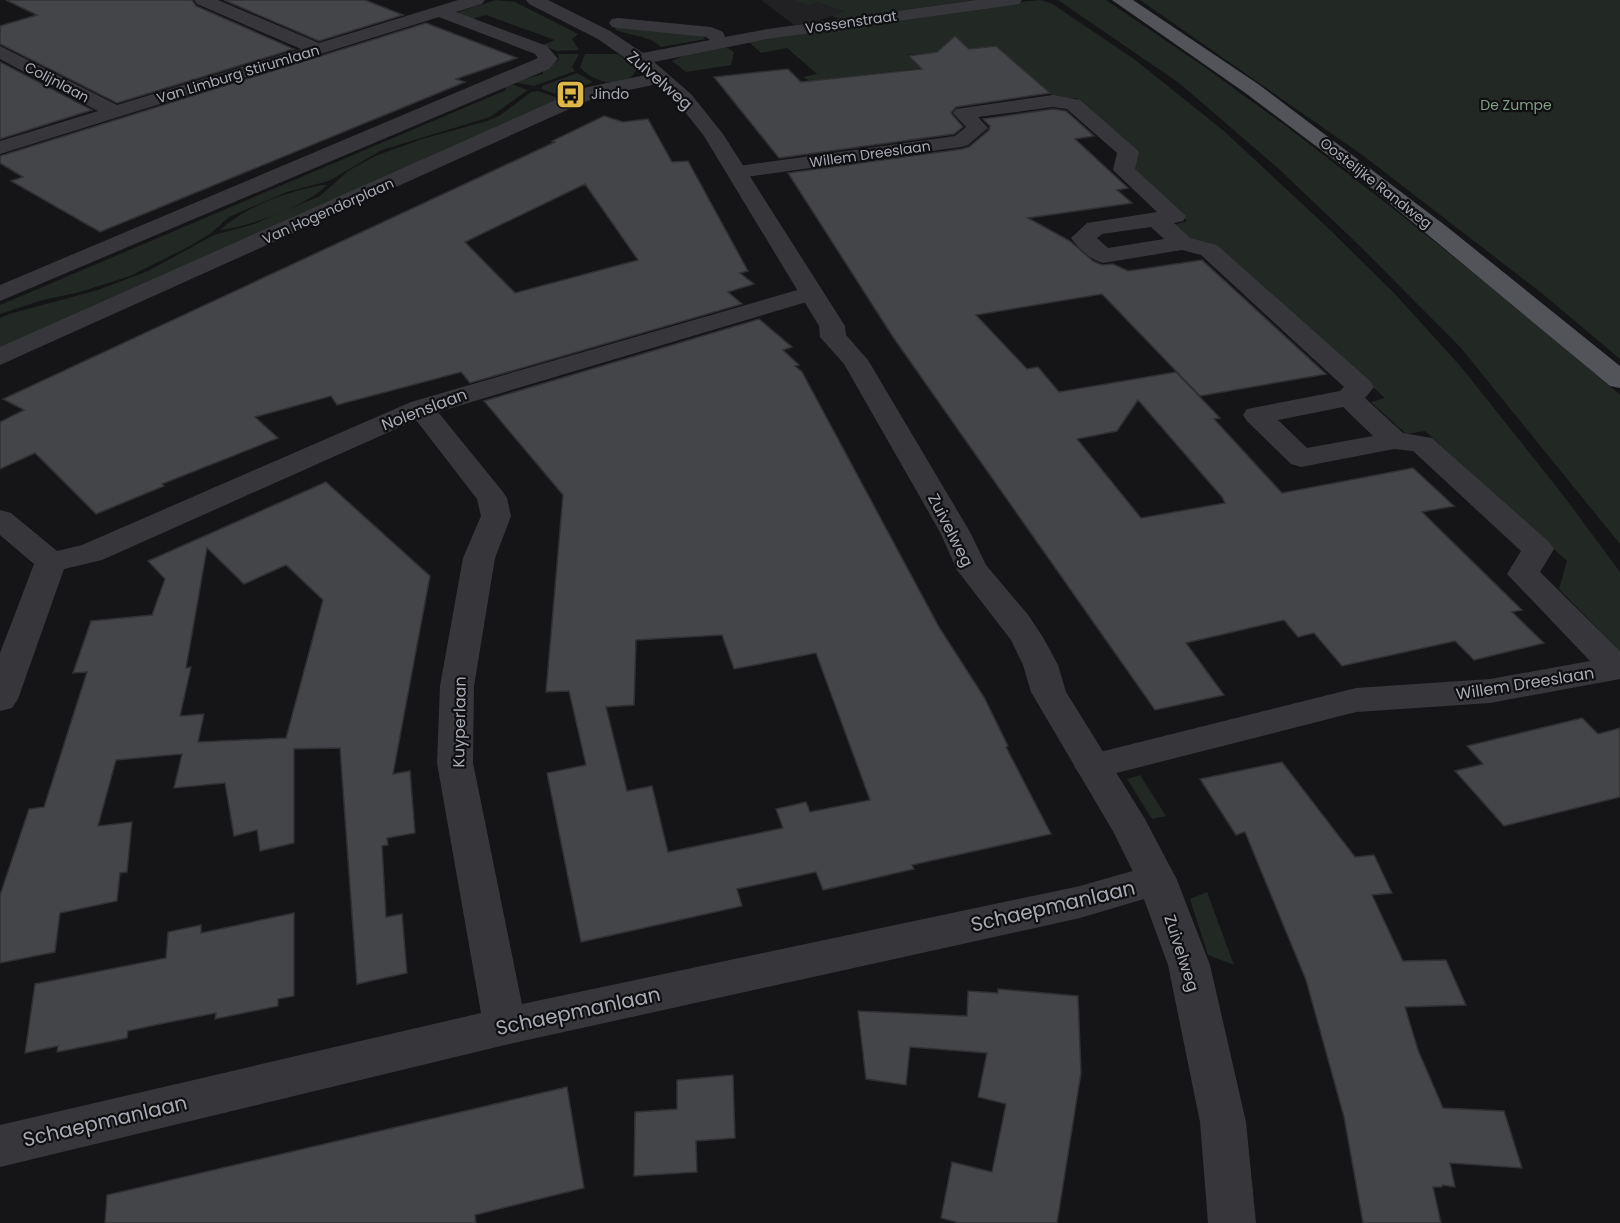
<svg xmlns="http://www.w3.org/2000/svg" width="1620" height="1223" viewBox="0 0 1620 1223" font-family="Poppins,sans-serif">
<rect width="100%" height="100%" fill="#151517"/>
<!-- built -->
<path fill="#212123" d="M 761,0 L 951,0 L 841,19 L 832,16 L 816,22 L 794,25 Z"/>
<!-- green -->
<path fill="#222823" d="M 496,0 L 515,2 L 578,34 L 572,39 L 579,50 L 557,51 L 542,45 L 555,40 L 486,15 L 472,19 L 459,14 L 458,12 Z
M 794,0 L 975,0 L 841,19 L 832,16 L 844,11 L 817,2 L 809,5 Z
M 1040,0 L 1051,3 L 1134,59 L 1224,131 L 1328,228 L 1395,294 L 1462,368 L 1563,495 L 1620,572 L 1620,651 L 1559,589 L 1567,561 L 1425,431 L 1406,434 L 1371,402 L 1385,398 L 1210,243 L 1193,241 L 1174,225 L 1187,221 L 1131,169 L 1137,155 L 1076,98 L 1057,99 L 992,46 L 907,55 L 921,68 L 809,81 L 803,77 L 817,74 L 787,48 L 761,53 L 749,42 L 996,4 Z
M 1058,0 L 1106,0 L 1203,66 L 1286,126 L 1391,207 L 1504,297 L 1620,395 L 1620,544 L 1461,348 L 1365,251 L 1279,169 L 1179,83 Z
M 1140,0 L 1620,0 L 1620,359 L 1544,295 L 1365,157 Z
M 616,27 L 698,34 L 706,39 L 661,47 C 647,34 630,37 615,29 Z
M 726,47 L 734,52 L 731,65 L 686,72 L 672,61 L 688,54 Z
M 558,54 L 579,54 L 572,67 L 575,71 L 534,86 L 514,82 L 543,74 L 543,70 L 559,60 Z
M 585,54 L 618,54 L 637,69 C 626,92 593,83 580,67 Z
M 577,73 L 593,82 L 573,90 L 567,89 L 555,94 L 542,89 L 542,86 Z
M 511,84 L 528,90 L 490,117 L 382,150 L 329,181 L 287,192 L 229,217 L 210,234 L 188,247 L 130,276 L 80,292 L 43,300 L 0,314 L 0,305 L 506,90 L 506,86 Z
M 538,91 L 564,100 L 0,349 L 0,318 L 9,314 L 98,290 L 148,271 L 214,235 L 254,224 L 320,196 L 348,171 L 375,156 L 422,139 L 487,121 L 499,116 L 531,92 Z
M 323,185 L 327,185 C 307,206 249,227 220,230 C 246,206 288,191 323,185 Z
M 1140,775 L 1166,816 L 1152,819 L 1127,779 Z
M 1207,892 L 1234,965 L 1208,955 L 1190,899 Z"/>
<!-- building -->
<path fill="#444549" stroke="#302f32" stroke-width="1.5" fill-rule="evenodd" d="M 6,0 L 192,0 L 196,6 L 294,49 L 117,103 L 0,44 L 0,26 L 37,15 Z
M 224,0 L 365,0 L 403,15 L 319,41 Z
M 426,23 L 517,58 L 456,79 L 465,82 L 100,232 L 11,181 L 23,177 L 0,163 L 0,156 Z
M 955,36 L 969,49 L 996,46 L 1050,93 L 956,107 L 951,113 L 963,127 L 954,134 L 779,158 L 714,77 L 788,69 L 801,82 L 922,69 L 909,56 L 937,52 Z
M 0,62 L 92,110 L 0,139 Z
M 1053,109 L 1066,111 L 1094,136 L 1075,139 L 1128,188 L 1117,190 L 1132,203 L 1028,218 L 1070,241 L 1093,261 L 1102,265 L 1113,264 L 1128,271 L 1202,260 L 1326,374 L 1200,396 L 1102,294 L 976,315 L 1027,369 L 1038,367 L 1059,392 L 1176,372 L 1220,418 L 1214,419 L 1282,493 L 1413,468 L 1454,506 L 1422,512 L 1522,610 L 1512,612 L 1544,643 L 1474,660 L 1455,641 L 1342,666 L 1314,633 L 1298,637 L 1284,620 L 1186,643 L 1224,695 L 1155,710 L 893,337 L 788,173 L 962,149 L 969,147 L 989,130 L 990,126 L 983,119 ZM 1138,400 L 1222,497 L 1225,503 L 1141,518 L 1077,439 L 1117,431 Z
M 604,116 L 623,122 L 648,119 L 672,162 L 688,161 L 748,271 L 740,273 L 754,284 L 728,292 L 742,304 L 470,383 L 461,372 L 337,405 L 331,396 L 255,417 L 278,438 L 162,484 L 164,486 L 96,514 L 35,453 L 0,469 L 0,422 L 24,410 L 3,399 L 555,142 L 552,141 ZM 585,184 L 638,260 L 515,293 L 465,242 Z
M 759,319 L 792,347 L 783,350 L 799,365 L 795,366 L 802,372 L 939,627 L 984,697 L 1008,746 L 1006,747 L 1051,834 L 912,865 L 914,869 L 823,890 L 816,872 L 737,889 L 742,906 L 581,942 L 547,773 L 586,765 L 569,691 L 546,692 L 563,495 L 484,401 ZM 722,635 L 734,669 L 816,653 L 870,800 L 810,812 L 806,802 L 776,809 L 783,828 L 668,852 L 652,786 L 627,791 L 606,707 L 634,705 L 636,640 Z
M 326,482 L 430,576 L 393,774 L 410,771 L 415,833 L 387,838 L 388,845 L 382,846 L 386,917 L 402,914 L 407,973 L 357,984 L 340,748 L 294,749 L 294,843 L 260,851 L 257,830 L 234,836 L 225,783 L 174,788 L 182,754 L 116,760 L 98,826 L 132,822 L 127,872 L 120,873 L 117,901 L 60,913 L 55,952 L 0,963 L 0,895 L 29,809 L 44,807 L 87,672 L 73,673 L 91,621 L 152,615 L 165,579 L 148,561 ZM 207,548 L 244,584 L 286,565 L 323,600 L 286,738 L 198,742 L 204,714 L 180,716 L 191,667 L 186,668 Z
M 1582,718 L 1598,734 L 1620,728 L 1620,797 L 1504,826 L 1455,771 L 1483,764 L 1467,746 Z
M 1282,762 L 1355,857 L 1374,855 L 1392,893 L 1372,895 L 1403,961 L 1446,960 L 1466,1005 L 1405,1007 L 1418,1050 L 1443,1108 L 1504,1111 L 1522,1168 L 1450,1163 L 1455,1187 L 1442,1185 L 1442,1187 L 1433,1187 L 1441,1223 L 1363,1223 L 1344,1117 L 1306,980 L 1245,832 L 1236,835 L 1200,779 Z
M 294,913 L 294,996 L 278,999 L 278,1006 L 215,1019 L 216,1013 L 160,1024 L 128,1031 L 127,1038 L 57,1052 L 58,1046 L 25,1053 L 35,984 L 166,958 L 168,932 L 201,925 L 201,933 Z
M 998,989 L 1078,996 L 1081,1073 L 1057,1223 L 959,1223 L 941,1218 L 952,1162 L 992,1172 L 1006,1104 L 978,1097 L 987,1053 L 910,1047 L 906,1085 L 866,1079 L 858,1011 L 967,1016 L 968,991 L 998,993 Z
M 733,1075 L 735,1138 L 696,1141 L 697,1172 L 634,1176 L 635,1112 L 677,1109 L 677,1080 Z
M 567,1087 L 584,1188 L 475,1215 L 476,1223 L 105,1223 L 107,1195 Z"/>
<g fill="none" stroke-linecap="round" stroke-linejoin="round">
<!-- minor -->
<path fill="#37373b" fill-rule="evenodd" d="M 194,0 L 218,0 L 319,43 L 458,0 L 485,0 L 482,4 L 456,12 L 547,46 L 558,59 L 549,69 L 0,301 L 0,285 L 538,58 L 535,54 L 439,17 L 0,154 L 0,141 L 98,111 L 0,59 L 0,46 L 117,105 L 301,49 L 197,4 Z
M 976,0 L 1022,0 L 1019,4 L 1013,5 L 768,39 L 639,65 L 632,63 L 630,59 L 632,55 L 710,40 L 706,37 L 618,28 L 612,27 L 609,23 L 612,19 L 618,18 L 711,27 L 723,32 L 725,37 L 768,29 Z
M 660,72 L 667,74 L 670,78 L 667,82 L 596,97 L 0,365 L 0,347 L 583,88 Z
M 1053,95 L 1080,100 L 1135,148 L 1139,152 L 1135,169 L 1186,216 L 1183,221 L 1174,223 L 1190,238 L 1217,245 L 1370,381 L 1374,387 L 1365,398 L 1403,433 L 1432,438 L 1549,542 L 1554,549 L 1540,572 L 1620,651 L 1620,679 L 1490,703 L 1356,712 L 1093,779 L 1080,775 L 1074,766 L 1080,757 L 1356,688 L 1490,679 L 1590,661 L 1507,574 L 1521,551 L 1413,451 L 1394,449 L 1301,467 L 1291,464 L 1247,421 L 1243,415 L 1247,409 L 1340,391 L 1344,387 L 1201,255 L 1182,250 L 1103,263 C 1091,260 1079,249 1071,238 L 1087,223 L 1157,212 L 1113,170 L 1117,153 L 1067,109 L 1053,107 L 978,117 L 988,128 L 968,145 L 961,147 L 738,178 L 730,177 L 727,172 L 730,167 L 738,166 L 955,136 L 966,127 L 953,113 L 956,109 ZM 1151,227 L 1164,239 L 1108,248 L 1097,238 L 1102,234 ZM 1343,407 L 1373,436 L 1307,448 L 1278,420 Z
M 811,286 L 820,288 L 823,293 L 820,298 L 438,412 L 503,492 L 507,498 L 511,516 L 495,558 L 474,686 L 473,763 L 522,1004 L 1080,886 L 1157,864 L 1171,869 L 1177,880 L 1171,891 L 1080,918 L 505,1045 L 0,1167 L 0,1125 L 481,1013 L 437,763 L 440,686 L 463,558 L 481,516 L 477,499 L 416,420 L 102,560 L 64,569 L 18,699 L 12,708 L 0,711 L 0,653 L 34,564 L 0,535 L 0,510 L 11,513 L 57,551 L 82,545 L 411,402 Z"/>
<!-- tertiary -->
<path fill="#37373b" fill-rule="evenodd" d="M 526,0 L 548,0 L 610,31 L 646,55 L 691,94 L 723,134 L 845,326 L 846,335 L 868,360 L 970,532 L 986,565 L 1029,616 L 1044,639 L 1058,665 L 1066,692 L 1145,819 L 1177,880 L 1210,965 L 1246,1122 L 1256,1223 L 1208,1223 L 1200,1122 L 1168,965 L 1137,880 L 1114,833 L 1031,692 L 1023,665 L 1011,640 L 957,570 L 940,532 L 844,364 L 820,337 L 819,326 L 704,136 L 677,102 L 632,63 L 598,39 L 529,4 Z"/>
<!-- primary -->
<path fill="#53545a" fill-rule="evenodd" d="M 1112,0 L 1133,0 L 1258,84 L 1446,226 L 1620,366 L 1620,388 L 1610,386 L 1369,186 L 1244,92 Z"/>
</g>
<!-- icons -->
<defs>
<symbol id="bus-square" viewBox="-11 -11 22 22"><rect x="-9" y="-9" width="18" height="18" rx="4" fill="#ddb847" stroke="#101012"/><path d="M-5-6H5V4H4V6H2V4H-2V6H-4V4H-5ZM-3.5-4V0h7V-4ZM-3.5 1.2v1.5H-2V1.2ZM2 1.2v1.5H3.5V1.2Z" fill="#111"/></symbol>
</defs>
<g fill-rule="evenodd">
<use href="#bus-square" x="554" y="78" width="33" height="33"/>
</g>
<g text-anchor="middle" stroke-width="4.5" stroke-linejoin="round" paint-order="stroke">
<!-- far-street labels -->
<g font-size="14" fill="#a8abb5" stroke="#101012">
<text transform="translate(851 22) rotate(-8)" y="5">Vossenstraat</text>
<text transform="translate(238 74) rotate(-17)" y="5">Van Limburg Stirumlaan</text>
<text transform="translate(57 82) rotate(28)" y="5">Colijnlaan</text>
<text transform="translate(870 154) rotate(-8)" y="5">Willem Dreeslaan</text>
<text transform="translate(1376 183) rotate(38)" y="5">Oostelijke Randweg</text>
<text transform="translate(328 211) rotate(-24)" y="5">Van Hogendorplaan</text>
</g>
<!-- far-poi labels -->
<g font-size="14" fill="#a8abb5" stroke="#101012" text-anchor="start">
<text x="591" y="99">Jindo</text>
</g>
<!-- far-park labels -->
<g font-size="14" fill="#829e86" stroke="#101012">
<text x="1516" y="110">De Zumpe</text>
</g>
<!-- street labels -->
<g font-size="16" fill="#a8abb5" stroke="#101012">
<text transform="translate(660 80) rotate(41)" y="6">Zuivelweg</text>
<text transform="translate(424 409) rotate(-21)" y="6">Nolenslaan</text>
<text transform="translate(951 530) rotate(63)" y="6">Zuivelweg</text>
<text transform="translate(1525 683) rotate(-9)" y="6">Willem Dreeslaan</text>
<text transform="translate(459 722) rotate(-89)" y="6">Kuyperlaan</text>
<text transform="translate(1182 953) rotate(72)" y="6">Zuivelweg</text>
</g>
<!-- near-street labels -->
<g font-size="20" fill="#a8abb5" stroke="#101012">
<text transform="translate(1053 906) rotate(-13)" y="7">Schaepmanlaan</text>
<text transform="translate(578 1011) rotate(-12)" y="7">Schaepmanlaan</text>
<text transform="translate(105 1121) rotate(-13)" y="7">Schaepmanlaan</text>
</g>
</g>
</svg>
